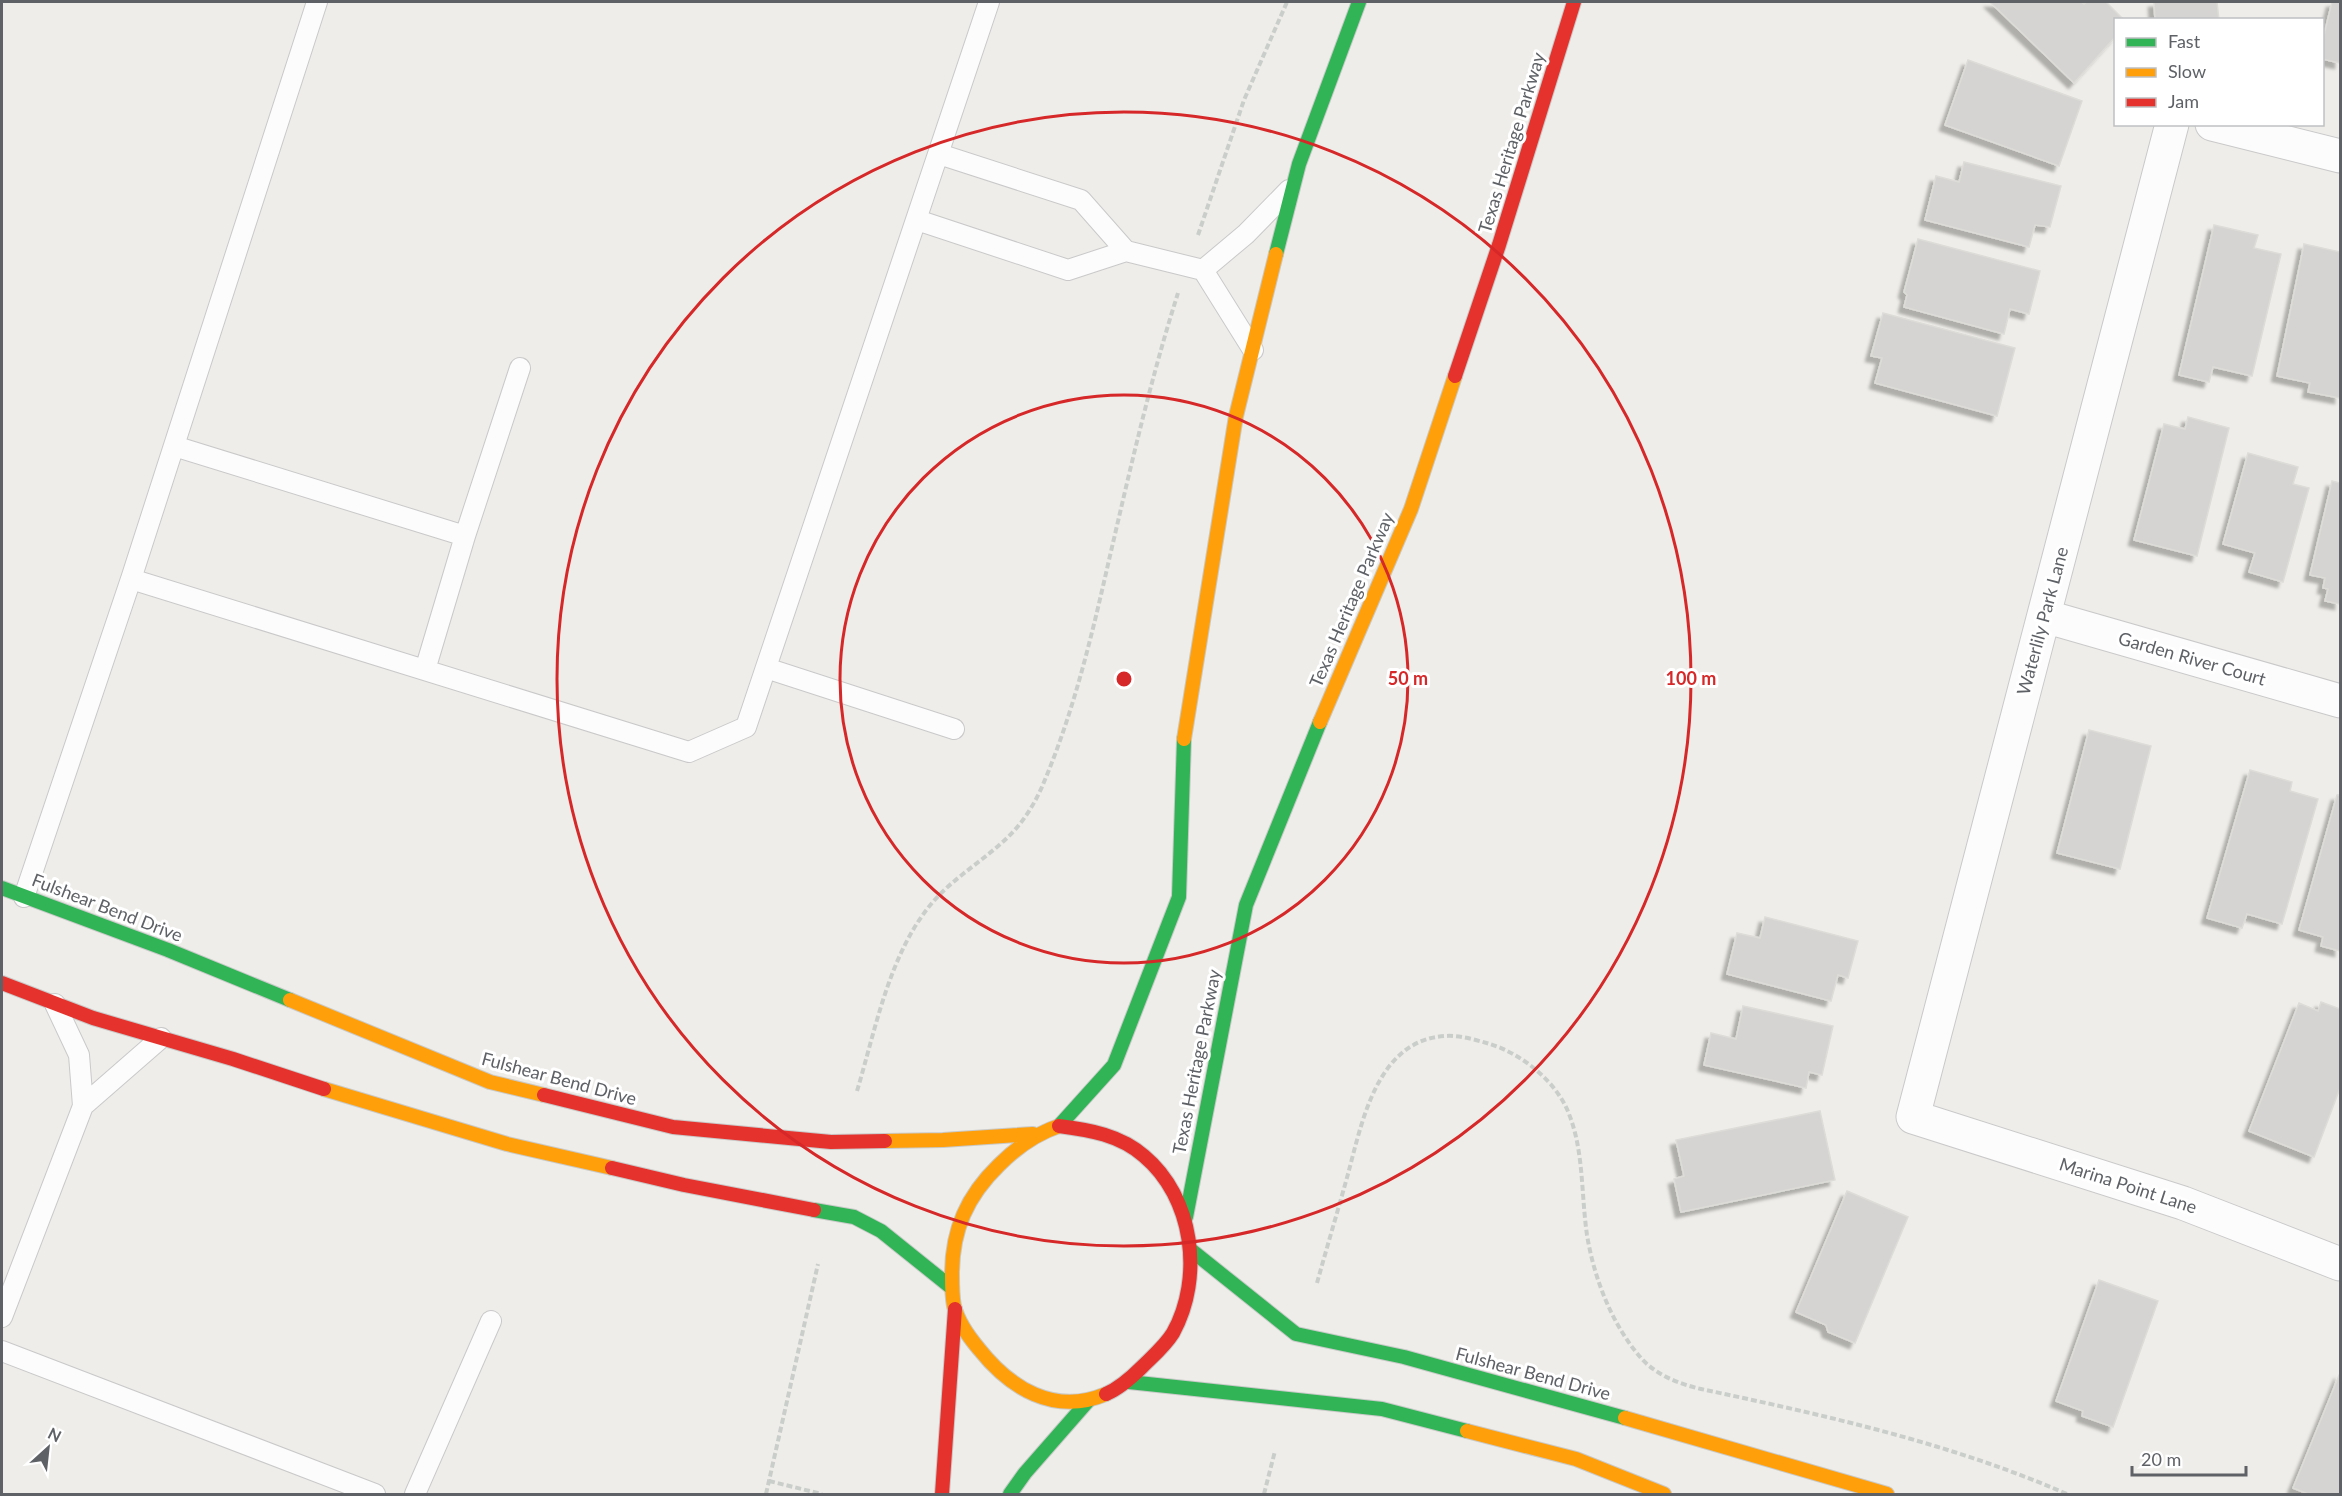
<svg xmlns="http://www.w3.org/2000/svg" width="2342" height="1496" viewBox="0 0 2342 1496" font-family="Lato,sans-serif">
<defs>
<filter id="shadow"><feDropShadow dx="-5.5" dy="5.5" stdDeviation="1.5" flood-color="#0004"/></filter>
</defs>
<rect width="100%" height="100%" fill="#eeede9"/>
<!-- building -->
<path fill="#d5d4d2" stroke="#dddcd8" stroke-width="1.5" filter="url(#shadow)" d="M 1990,2 L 2081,2 L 2084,4 L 2087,2 L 2106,2 L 2124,20 L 2116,20 L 2116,36 L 2074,83 Z
M 2154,2 L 2217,2 L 2219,20 L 2155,20 Z
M 2332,2 L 2340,2 L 2340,63 L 2322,59 L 2322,43 Z
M 1968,60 L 2082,101 L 2059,166 L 1945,125 Z
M 1964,162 L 2061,186 L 2050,227 L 2035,225 L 2029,247 L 1925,220 L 1936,176 L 1959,182 Z
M 2214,225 L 2258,235 L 2254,248 L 2281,254 L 2252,376 L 2213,367 L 2209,382 L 2179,375 Z
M 1918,239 L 2040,271 L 2029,314 L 2010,309 L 2004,334 L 1904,307 L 1907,295 L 1904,292 Z
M 2304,244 L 2340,252 L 2340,398 L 2308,392 L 2310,383 L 2277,376 Z
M 1883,313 L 2015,348 L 1997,416 L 1875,383 L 1882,358 L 1871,356 Z
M 2188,417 L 2229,428 L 2197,556 L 2134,540 L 2164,424 L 2185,429 Z
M 2248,453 L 2298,467 L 2293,484 L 2309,488 L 2283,582 L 2249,572 L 2255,553 L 2223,544 Z
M 2332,481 L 2340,483 L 2340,604 L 2325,601 L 2328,589 L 2323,588 L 2325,578 L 2310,575 Z
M 2089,730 L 2151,746 L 2120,869 L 2057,853 Z
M 2250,770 L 2292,782 L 2290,791 L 2318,799 L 2282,924 L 2247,914 L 2242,928 L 2207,918 Z
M 2337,795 L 2340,795 L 2340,951 L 2321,946 L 2323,937 L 2299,930 Z
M 1765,917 L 1858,941 L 1848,978 L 1838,975 L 1831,1001 L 1727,974 L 1737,933 L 1760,938 Z
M 2321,1002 L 2340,1009 L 2340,1088 L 2314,1157 L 2249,1131 L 2299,1003 L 2318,1011 Z
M 1743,1006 L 1833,1026 L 1822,1075 L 1809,1072 L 1806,1088 L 1704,1065 L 1711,1033 L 1736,1039 Z
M 1820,1111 L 1835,1180 L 1681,1212 L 1674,1179 L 1684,1176 L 1676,1140 Z
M 1847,1191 L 1908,1217 L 1855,1343 L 1828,1332 L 1826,1325 L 1796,1312 Z
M 2099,1280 L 2158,1301 L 2113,1427 L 2082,1416 L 2083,1411 L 2056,1401 Z
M 2340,1373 L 2340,1494 L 2308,1494 L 2293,1488 Z"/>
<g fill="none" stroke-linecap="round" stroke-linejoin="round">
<defs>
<path id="lane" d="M 939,154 L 1081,200 L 1126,251
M 917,220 L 1068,270 L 1126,251 L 1203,270 L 1253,350
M 1203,270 L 1246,234 L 1289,190
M 174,446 L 465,536 L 425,670
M 465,536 L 520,368
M 131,579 L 317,2
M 766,668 L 954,729
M 24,897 L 131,579 L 689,752 L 746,727 L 989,2
M 55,1004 L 79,1055 L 83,1106 L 161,1038
M 2,1317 L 83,1106
M 2,1351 L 375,1494
M 415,1494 L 491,1321"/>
<path id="street" d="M 2172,124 L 1913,1117 L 2183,1203 L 2340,1264
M 2212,124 L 2340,156
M 2044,616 L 2340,701"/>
<path id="fast" d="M 1276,254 L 1299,164 L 1359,2
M 2,888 L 168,950 L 290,1000
M 1059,1126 L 1114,1065 L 1179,897 L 1184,739
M 814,1210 L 854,1217 L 881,1231 L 952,1288
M 1186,1217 L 1246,905 L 1320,722
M 1191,1250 L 1296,1334 L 1404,1357 L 1625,1418
M 1129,1382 L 1382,1409 L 1467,1431
M 1010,1494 L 1025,1473 L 1088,1401"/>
<path id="slow" d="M 1320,722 L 1411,509 L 1455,376
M 1184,739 L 1236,416 L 1276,254
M 290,1000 L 490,1082 L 544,1095
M 324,1089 L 507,1144 L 612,1168
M 1059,1126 C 1035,1134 1017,1147 999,1165 C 967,1196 952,1230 952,1274 C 952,1285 952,1296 954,1306 C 958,1322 968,1336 979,1349 C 1010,1388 1054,1416 1106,1394
M 885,1141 L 943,1140 L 1033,1134
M 1625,1418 L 1887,1494
M 1467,1431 L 1576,1459 L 1664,1494"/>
<path id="jam" d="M 1455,376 L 1499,245 L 1574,2
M 2,983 L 93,1018 L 233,1059 L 324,1089
M 544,1095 L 673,1127 L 831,1142 L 885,1141
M 1059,1126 C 1090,1130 1120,1135 1144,1156 C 1193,1197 1204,1277 1173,1333 C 1165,1346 1153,1356 1142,1367 C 1131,1378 1120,1388 1106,1394
M 612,1168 L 684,1185 L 814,1210
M 942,1494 L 955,1309"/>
</defs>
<!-- lane casing -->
<use href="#lane" stroke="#cac9ca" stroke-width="22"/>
<!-- street casing -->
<use href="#street" stroke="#cac9ca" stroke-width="35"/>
<!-- fast casing -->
<use href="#fast" stroke="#c9c9c9" stroke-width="16"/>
<!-- slow casing -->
<use href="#slow" stroke="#c9c9c9" stroke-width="16"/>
<!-- jam casing -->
<use href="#jam" stroke="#c9c9c9" stroke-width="16"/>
<!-- path -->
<path stroke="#cacecb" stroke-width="4" stroke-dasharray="6 3" stroke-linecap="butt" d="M 1198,235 L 1244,100 L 1287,2
M 857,1091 C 876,1028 889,954 932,903 C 953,878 983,861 1007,838 C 1023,823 1036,802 1044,782 C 1074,711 1092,635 1109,560 C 1130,470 1150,381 1178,293
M 1317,1283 C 1327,1247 1338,1210 1348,1174 C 1362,1122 1377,1040 1445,1036 C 1460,1035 1476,1040 1490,1044 C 1522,1054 1557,1082 1569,1114 C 1584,1152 1581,1194 1587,1235 C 1594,1278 1612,1325 1641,1358 C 1656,1375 1679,1384 1701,1389 C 1824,1415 1950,1443 2067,1494
M 769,1481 L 822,1494
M 766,1494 L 818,1264
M 1264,1494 L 1275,1451"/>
<!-- lane -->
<use href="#lane" stroke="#fcfcfc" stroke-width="20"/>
<!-- street -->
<use href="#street" stroke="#fcfcfc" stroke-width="33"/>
<!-- fast -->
<use href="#fast" stroke="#30b455" stroke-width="14"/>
<!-- slow -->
<use href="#slow" stroke="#ff9f0a" stroke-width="14"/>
<!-- jam -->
<use href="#jam" stroke="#e5322d" stroke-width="14"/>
</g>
<!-- distance rings -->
<g fill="none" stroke="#d62828" stroke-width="3">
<circle cx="1124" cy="679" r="284"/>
<circle cx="1124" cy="679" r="567"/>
</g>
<g text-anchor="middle" stroke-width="6" stroke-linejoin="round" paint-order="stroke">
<!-- street labels -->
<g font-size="18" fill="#5e6166" stroke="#fff">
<text transform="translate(1512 143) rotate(-73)" y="6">Texas Heritage Parkway</text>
<text transform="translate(1352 600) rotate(-67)" y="6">Texas Heritage Parkway</text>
<text transform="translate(2043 621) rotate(-75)" y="6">Waterlily Park Lane</text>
<text transform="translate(2192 659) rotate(16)" y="6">Garden River Court</text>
<text transform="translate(107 908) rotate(21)" y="6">Fulshear Bend Drive</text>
<text transform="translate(1197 1062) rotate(-79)" y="6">Texas Heritage Parkway</text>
<text transform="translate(559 1079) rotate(15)" y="6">Fulshear Bend Drive</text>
<text transform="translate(2128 1186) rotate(18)" y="6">Marina Point Lane</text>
<text transform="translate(1533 1374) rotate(15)" y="6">Fulshear Bend Drive</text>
</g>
</g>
<circle cx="1124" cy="679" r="9" fill="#d62828" stroke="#fff" stroke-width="3"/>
<g font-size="18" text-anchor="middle" font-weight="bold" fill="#d62828" stroke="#fff" stroke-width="6" stroke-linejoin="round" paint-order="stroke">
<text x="1408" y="685">50 m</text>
<text x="1691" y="685">100 m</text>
</g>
<!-- border -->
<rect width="2342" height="1496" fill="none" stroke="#5e6166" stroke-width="6"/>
<!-- legend -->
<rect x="2114" y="18" width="210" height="108" fill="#ffffff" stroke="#bfc0c2" stroke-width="1.5"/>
<rect x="2126" y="38" width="30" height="9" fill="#30b455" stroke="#bfc0c2" stroke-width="1.5"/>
<text x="2168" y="48" font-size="18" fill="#5e6166">Fast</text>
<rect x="2126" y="68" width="30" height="9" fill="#ff9f0a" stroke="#bfc0c2" stroke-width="1.5"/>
<text x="2168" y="78" font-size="18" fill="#5e6166">Slow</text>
<rect x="2126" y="98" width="30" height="9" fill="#e5322d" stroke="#bfc0c2" stroke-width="1.5"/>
<text x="2168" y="108" font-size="18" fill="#5e6166">Jam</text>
<!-- north arrow -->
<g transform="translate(48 1448) rotate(27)" stroke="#ffffff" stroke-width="4.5" paint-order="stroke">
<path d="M0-4.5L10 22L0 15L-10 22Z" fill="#5e6166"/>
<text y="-9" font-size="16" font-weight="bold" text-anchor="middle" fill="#5e6166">N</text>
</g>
<!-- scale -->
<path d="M2132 1466v9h114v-9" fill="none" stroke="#5e6166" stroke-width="3"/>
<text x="2141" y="1466" font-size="18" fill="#5e6166" stroke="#ffffff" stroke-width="4.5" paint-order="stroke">20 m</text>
</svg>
